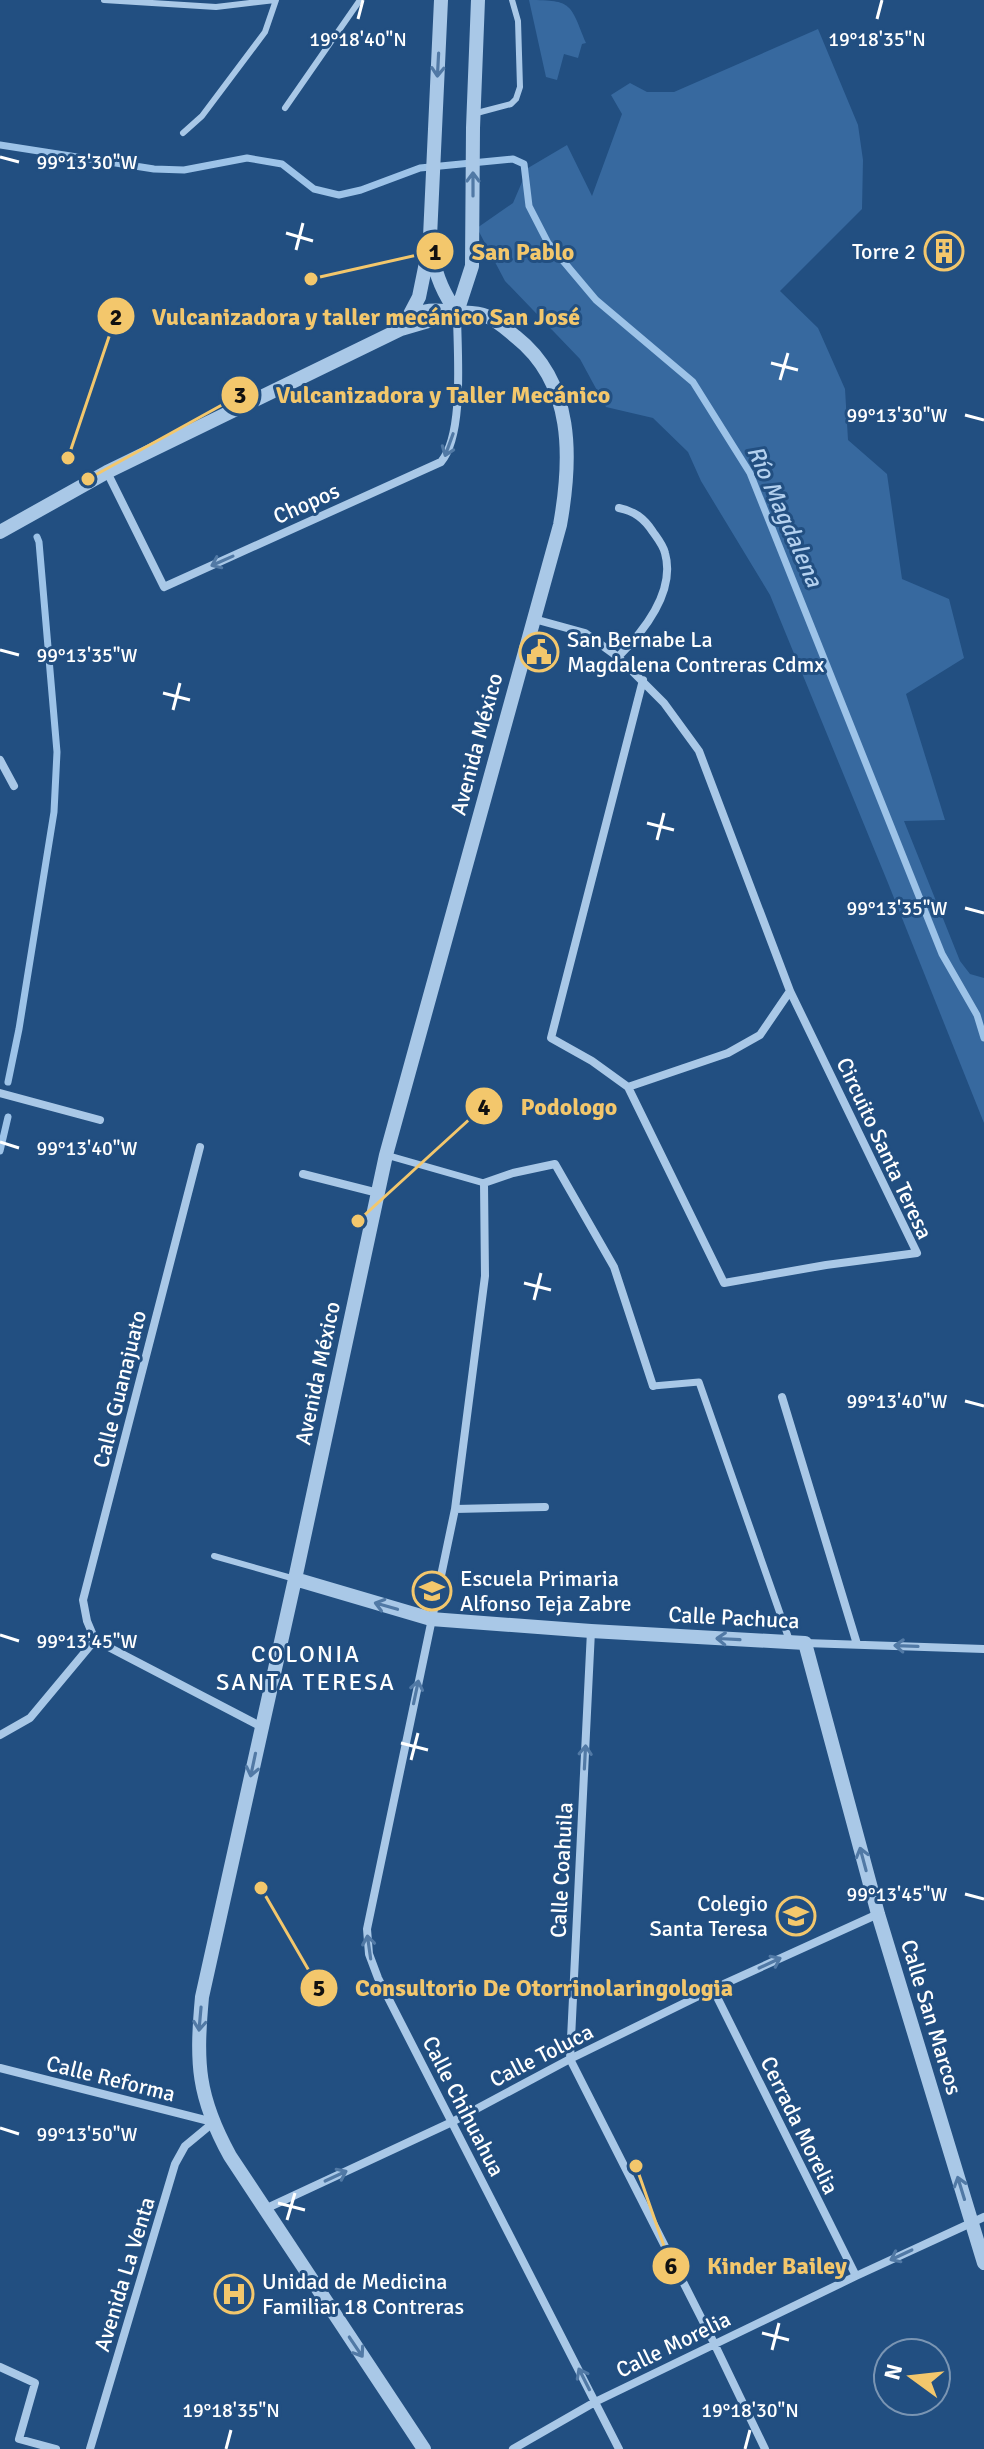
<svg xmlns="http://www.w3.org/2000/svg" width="984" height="2449" viewBox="0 0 984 2449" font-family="Signika,sans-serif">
<rect width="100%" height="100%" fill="#224f81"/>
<!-- green -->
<path fill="#37699f" d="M 529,0 C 573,0 570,4 586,43 L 582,44 L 578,58 L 564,54 L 557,80 L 546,77 Z
M 818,29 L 858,125 L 863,160 L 862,209 L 780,291 L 818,328 L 845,389 L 848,440 L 887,474 L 902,579 L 949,599 L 964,658 L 906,694 L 945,820 L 904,821 L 960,961 L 970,974 L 984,978 L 984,1123 L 888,883 L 770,595 L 701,481 L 688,452 L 653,418 L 606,407 L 580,359 L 505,281 L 477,228 L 513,203 L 528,168 L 567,145 L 592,196 L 622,114 L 611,95 L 630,83 L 647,92 L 674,92 Z"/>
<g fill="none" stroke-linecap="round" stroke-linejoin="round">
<!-- stream -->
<path stroke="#9dc3e8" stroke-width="7" d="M 0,145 L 154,169 L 184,170 L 247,158 L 282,164 L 314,189 L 339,195 L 361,190 L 420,168 L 513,159 L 524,164 L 529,206 L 548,243 L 596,300 L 693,382 L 750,473 L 942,954 L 977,1015 L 984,1038
M 8,1082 L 19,1029 L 54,812 L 57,752 L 39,542 L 37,537
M 0,1151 L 8,1117"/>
<!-- service -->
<path stroke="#a9c8e7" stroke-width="6" d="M 104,0 L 216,7 L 275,0
M 285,108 L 360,0
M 473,114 L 511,104 L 516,99 L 520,87 L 518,21 L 512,0
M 183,133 L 202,116 L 265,32 L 276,0
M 214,1556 L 295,1579"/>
<!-- pedestrian -->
<path stroke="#a9c8e7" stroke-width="7" d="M 386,1155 L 484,1183
M 653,1386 L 699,1382 L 790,1642"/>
<!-- minor -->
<path stroke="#a9c8e7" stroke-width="8" d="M 107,472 L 164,587 L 441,462 C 465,433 457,351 457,312
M 534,619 L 585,633 L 618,657 L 664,703 L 699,751 L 790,991 L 917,1253 L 826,1265 L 724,1283 L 628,1087 L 592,1061 L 551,1038 L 643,680
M 618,657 C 643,632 676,592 665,553 C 663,545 658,539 653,532 C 644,518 634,511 619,508
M 0,760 L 14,786
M 628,1087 L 728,1053 L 760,1035 L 790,991
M 0,1093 L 100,1120
M 303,1174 L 378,1193
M 782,1397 L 857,1644
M 455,1509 L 545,1507
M 591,1631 L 570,2059 L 714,2343 L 765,2449
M 95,1640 L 87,1621 L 83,1600 L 200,1147
M 95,1640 L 262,1727
M 805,1643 L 984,1649
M 0,1735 L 30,1718 L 95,1640
M 713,1989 L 856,2276
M 0,2068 L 213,2122
M 265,2209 L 452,2122 L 570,2059 L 713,1989 L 878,1914
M 0,2367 L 35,2383 L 19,2439 L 56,2449
M 90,2449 L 175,2164 L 185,2146 L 214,2122
M 513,2449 L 595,2402 L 856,2276 L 984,2217
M 619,2449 L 378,1978 L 369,1954 L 367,1929 L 455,1509 L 485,1276 L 484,1183 L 513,1173 L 555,1164 L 614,1267 L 653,1386"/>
<!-- tertiary -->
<path stroke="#a9c8e7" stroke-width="14" d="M 441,0 L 430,237 C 432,265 440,290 457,312
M 457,312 L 472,266 L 473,128 L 478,0
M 408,318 L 419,297 L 428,253
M 401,329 C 415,308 432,309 455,312 C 465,313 477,312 486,316 C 497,320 506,329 516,337 C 574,383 572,458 560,525 L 386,1155 L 295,1579 L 202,1997 C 196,2063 197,2096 230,2156 L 424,2449
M 0,532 L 107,472 L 401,329 L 442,317
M 295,1579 L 431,1619 L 591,1631 L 805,1643 L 878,1914 L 984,2263"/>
</g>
<!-- one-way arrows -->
<defs><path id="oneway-shaft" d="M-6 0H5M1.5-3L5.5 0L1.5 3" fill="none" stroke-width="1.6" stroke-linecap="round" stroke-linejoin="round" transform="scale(2)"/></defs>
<g stroke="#5179a5">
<use href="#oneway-shaft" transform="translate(438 65) rotate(93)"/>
<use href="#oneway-shaft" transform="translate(473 184) rotate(-90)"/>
<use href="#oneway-shaft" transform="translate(449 445) rotate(110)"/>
<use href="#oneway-shaft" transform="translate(222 561) rotate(156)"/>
<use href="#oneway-shaft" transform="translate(386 1606) rotate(-164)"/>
<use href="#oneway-shaft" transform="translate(728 1639) rotate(-177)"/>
<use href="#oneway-shaft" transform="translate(906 1646) rotate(-178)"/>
<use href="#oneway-shaft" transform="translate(416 1692) rotate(-78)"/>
<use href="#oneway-shaft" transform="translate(585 1757) rotate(-87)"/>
<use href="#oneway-shaft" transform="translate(253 1765) rotate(102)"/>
<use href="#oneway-shaft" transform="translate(863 1859) rotate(-105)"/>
<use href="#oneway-shaft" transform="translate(369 1947) rotate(-98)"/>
<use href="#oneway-shaft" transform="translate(770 1963) rotate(-25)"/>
<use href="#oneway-shaft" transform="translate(200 2019) rotate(95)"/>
<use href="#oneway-shaft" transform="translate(336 2176) rotate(-25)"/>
<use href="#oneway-shaft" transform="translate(961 2188) rotate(-107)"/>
<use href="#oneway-shaft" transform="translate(901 2255) rotate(155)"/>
<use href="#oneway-shaft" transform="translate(356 2347) rotate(56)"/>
<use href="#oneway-shaft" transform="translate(584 2379) rotate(-117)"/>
</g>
<!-- ticks -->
<path fill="none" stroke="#fff" stroke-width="3" d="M 358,19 L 363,0M 877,19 L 882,0M 0,157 L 19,162M 286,233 L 313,241M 296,250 L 303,223M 771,363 L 798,370M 780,380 L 788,353M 965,415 L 984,420M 0,650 L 19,655M 163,693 L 190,700M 173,710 L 180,683M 647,823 L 674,830M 657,840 L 664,813M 965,908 L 984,913M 0,1142 L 19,1148M 524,1283 L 551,1290M 534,1300 L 541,1273M 965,1401 L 984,1406M 0,1635 L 19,1641M 401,1743 L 428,1750M 411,1760 L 418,1733M 965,1894 L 984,1899M 0,2128 L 19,2134M 278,2203 L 305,2210M 287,2220 L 295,2193M 762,2333 L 789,2340M 772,2350 L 779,2323M 226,2449 L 231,2430M 745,2449 L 750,2430"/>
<!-- icons -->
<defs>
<symbol id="building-ring" viewBox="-11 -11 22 22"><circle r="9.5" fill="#224f81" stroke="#f3c76c" stroke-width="1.5"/><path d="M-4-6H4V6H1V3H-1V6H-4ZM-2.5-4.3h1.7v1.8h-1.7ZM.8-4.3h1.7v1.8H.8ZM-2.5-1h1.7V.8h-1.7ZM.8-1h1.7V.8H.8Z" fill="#f3c76c"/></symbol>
<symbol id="civic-ring" viewBox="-11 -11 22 22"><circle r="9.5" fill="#224f81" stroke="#f3c76c" stroke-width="1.5"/><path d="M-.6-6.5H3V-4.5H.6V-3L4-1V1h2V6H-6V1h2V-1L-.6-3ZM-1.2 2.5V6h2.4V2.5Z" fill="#f3c76c"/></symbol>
<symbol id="school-ring" viewBox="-11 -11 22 22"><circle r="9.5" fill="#224f81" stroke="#f3c76c" stroke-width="1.5"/><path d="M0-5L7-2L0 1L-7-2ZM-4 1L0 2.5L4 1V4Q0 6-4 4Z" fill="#f3c76c"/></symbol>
<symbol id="hospital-ring" viewBox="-11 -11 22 22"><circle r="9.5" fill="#224f81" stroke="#f3c76c" stroke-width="1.5"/><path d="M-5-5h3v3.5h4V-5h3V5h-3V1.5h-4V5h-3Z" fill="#f3c76c"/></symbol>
</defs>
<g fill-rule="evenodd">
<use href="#building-ring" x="922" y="229" width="44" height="44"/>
<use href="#civic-ring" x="517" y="630" width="44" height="44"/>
<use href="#school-ring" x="410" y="1569" width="44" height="44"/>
<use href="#school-ring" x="774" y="1894" width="44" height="44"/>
<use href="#hospital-ring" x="212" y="2272" width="44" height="44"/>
</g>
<g text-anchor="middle" stroke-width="6" stroke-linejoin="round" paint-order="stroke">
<!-- poi labels -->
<g font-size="22" fill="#fff" stroke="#224f81" text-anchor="start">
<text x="916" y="259" text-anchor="end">Torre 2</text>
<text x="567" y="647">San Bernabe La<tspan x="567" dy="25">Magdalena Contreras Cdmx</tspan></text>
<text x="460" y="1586">Escuela Primaria<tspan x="460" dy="25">Alfonso Teja Zabre</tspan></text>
<text x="768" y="1911" text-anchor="end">Colegio<tspan x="768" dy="25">Santa Teresa</tspan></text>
<text x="262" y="2289">Unidad de Medicina<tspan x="262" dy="25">Familiar 18 Contreras</tspan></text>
</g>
<!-- street labels -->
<g font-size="22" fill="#fff" stroke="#224f81">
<text transform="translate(306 503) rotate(-24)" y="8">Chopos</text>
<text transform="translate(476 744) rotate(-75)" y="8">Avenida México</text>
<text transform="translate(885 1148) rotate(65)" y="8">Circuito Santa Teresa</text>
<text transform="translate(317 1373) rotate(-78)" y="8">Avenida México</text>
<text transform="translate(119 1389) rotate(-76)" y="8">Calle Guanajuato</text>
<text transform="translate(734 1617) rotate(3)" y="8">Calle Pachuca</text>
<text transform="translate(561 1870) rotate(-87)" y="8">Calle Coahuila</text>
<text transform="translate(932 2017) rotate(73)" y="8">Calle San Marcos</text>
<text transform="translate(541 2055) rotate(-27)" y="8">Calle Toluca</text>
<text transform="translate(111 2078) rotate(14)" y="8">Calle Reforma</text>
<text transform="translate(464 2106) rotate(63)" y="8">Calle Chihuahua</text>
<text transform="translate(800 2125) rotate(64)" y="8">Cerrada Morelia</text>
<text transform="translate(124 2274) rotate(-73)" y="8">Avenida La Venta</text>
<text transform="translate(673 2344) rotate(-26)" y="8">Calle Morelia</text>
</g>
<!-- water labels -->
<g font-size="24" font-style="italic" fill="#b4d1ef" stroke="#224f81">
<text transform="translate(785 516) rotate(66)" y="8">Río Magdalena</text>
</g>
<!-- neighbourhood labels -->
<g font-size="24" letter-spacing="2" fill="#fff" stroke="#224f81">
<text x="306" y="1662">COLONIA<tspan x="306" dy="28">SANTA TERESA</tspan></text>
</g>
</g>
<g font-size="20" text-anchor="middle" fill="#fff" stroke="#224f81" stroke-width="6" stroke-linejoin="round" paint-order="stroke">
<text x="877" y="46">19°18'35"N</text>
<text x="358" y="46">19°18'40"N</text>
<text x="87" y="169">99°13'30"W</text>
<text x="897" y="422">99°13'30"W</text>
<text x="87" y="662">99°13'35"W</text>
<text x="897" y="915">99°13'35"W</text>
<text x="87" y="1155">99°13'40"W</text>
<text x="897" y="1408">99°13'40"W</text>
<text x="87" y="1648">99°13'45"W</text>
<text x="897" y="1901">99°13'45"W</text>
<text x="87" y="2141">99°13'50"W</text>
<text x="231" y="2417">19°18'35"N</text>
<text x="750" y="2417">19°18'30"N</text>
</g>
<!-- callouts -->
<path fill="none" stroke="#f3c76c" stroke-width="3" d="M311 279L435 251M68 458L116 316M88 479L240 395M358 1221L484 1106M261 1888L319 1988M636 2166L671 2266"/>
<g fill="#f3c76c" stroke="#224f81" stroke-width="3">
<circle cx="311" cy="279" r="8"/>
<circle cx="68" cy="458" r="8"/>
<circle cx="88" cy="479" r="8"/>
<circle cx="358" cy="1221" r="8"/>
<circle cx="261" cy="1888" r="8"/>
<circle cx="636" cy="2166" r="8"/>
<circle cx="435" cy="251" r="20"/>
<circle cx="116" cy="316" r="20"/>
<circle cx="240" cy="395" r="20"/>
<circle cx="484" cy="1106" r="20"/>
<circle cx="319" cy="1988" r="20"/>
<circle cx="671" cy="2266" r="20"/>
</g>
<g font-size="24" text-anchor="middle" font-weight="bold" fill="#111">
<text x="435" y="260">1</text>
<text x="116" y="325">2</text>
<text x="240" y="403">3</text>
<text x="484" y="1115">4</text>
<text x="319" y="1996">5</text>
<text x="671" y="2274">6</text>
</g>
<g font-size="24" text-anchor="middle" font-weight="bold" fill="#f3c76c" stroke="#224f81" stroke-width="6" stroke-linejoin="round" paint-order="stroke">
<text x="523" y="260">San Pablo</text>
<text x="366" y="325">Vulcanizadora y taller mecánico San José</text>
<text x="443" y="403">Vulcanizadora y Taller Mecánico</text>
<text x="569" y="1115">Podologo</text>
<text x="544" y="1996">Consultorio De Otorrinolaringologia</text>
<text x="777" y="2274">Kinder Bailey</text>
</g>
<!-- north arrow -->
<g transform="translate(912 2377) rotate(285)"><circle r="38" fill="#224f81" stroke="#7a95b3" stroke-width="2"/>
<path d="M0-6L14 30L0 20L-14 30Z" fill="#f3c76c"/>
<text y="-12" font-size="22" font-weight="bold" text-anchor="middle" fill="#ffffff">N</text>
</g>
</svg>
